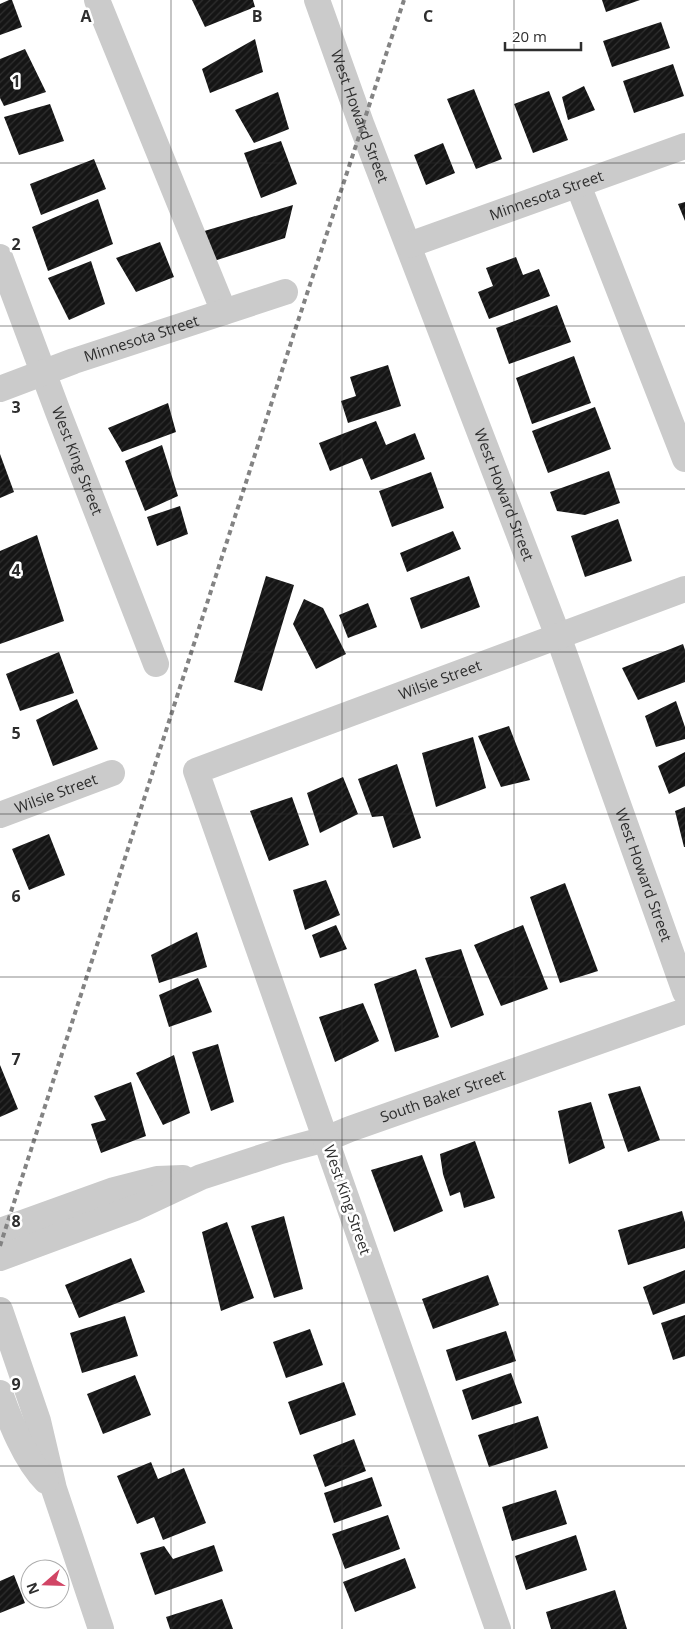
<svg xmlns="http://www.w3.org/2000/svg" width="685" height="1629" viewBox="0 0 685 1629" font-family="'Open Sans',sans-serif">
<defs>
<pattern id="building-hatch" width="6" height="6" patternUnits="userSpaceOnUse" patternTransform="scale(1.25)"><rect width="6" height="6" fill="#151515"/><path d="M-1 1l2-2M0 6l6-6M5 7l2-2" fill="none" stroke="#2f2f2f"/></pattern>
</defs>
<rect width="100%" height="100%" fill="#fff"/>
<!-- building -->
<path fill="url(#building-hatch)" d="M 9,0 L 12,0 L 22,27 L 0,35 L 0,4 Z
M 192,0 L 253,0 L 255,7 L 205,27 Z
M 602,0 L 640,0 L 606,12 Z
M 661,22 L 670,48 L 612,67 L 603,41 Z
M 255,39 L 263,72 L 210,93 L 202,69 Z
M 25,49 L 46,92 L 4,106 L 0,98 L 0,59 Z
M 673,64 L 684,96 L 634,113 L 623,81 Z
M 584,86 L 595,110 L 568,120 L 562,97 Z
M 474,89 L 502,159 L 476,169 L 447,99 Z
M 549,91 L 568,140 L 533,153 L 514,104 Z
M 278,92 L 289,129 L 254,143 L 235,110 Z
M 50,104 L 64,141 L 19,155 L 4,117 Z
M 281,141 L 297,184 L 261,198 L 244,153 Z
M 443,143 L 455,173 L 426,185 L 414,155 Z
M 94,159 L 106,189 L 41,215 L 30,184 Z
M 98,199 L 113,244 L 48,271 L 32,227 Z
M 685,202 L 685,221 L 678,204 Z
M 293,205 L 285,238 L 214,261 L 201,232 Z
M 160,242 L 174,277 L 136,292 L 116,258 Z
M 516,257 L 523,275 L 539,269 L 550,296 L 489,319 L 478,292 L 493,286 L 486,268 Z
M 91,261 L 105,304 L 69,320 L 48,278 Z
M 557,305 L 571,342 L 509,364 L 496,328 Z
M 574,356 L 591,403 L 532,424 L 516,378 Z
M 388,365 L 401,406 L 348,423 L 341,401 L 356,396 L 350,377 Z
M 168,403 L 176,432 L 122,452 L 108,428 Z
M 595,407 L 611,449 L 548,473 L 532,431 Z
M 376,421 L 386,445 L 415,433 L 425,459 L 371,480 L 362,458 L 330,471 L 319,443 Z
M 162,445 L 178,496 L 145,511 L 125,461 Z
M 0,454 L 14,492 L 0,498 Z
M 609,471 L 620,503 L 585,515 L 557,511 L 550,492 Z
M 431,472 L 444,508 L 392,527 L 379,491 Z
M 180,506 L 188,534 L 157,546 L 147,517 Z
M 618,519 L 632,561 L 585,577 L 571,536 Z
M 453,531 L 461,549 L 407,572 L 400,553 Z
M 37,535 L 64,621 L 0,644 L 0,551 Z
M 266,576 L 294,585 L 262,691 L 234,682 Z
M 469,576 L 480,607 L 421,629 L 410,598 Z
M 304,599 L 323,608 L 346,654 L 316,669 L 293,624 Z
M 368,603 L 377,627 L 348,638 L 339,615 Z
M 683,644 L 685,650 L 685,682 L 638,700 L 622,668 Z
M 59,652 L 74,693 L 20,711 L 6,674 Z
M 77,699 L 98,749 L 53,766 L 36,720 Z
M 676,701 L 685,727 L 685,739 L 656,747 L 645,716 Z
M 509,726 L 530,780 L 501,787 L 478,736 Z
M 473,737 L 486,788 L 436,807 L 422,753 Z
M 685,752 L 685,786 L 669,794 L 658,766 Z
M 397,764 L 421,838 L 393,848 L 383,816 L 372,817 L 358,779 Z
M 343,777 L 358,814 L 320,833 L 307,793 Z
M 292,797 L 309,845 L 269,861 L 250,811 Z
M 685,807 L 685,847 L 684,847 L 675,811 Z
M 49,834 L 65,875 L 29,890 L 12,849 Z
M 326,880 L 340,915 L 305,930 L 293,890 Z
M 565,883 L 598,971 L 560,983 L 530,897 Z
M 336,925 L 347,949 L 320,958 L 312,935 Z
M 523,925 L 548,989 L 501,1006 L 474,945 Z
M 197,932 L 207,967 L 159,983 L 151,955 Z
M 461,949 L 484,1015 L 451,1028 L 425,958 Z
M 416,969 L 439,1037 L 395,1052 L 374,984 Z
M 198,978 L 212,1012 L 169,1027 L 159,995 Z
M 363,1003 L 379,1041 L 335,1062 L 319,1017 Z
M 218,1044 L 234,1102 L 211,1111 L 192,1052 Z
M 174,1055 L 190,1113 L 163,1125 L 136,1073 Z
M 0,1065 L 18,1109 L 0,1117 Z
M 131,1082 L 146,1136 L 101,1153 L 91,1124 L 106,1120 L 94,1096 Z
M 640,1086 L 660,1140 L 628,1152 L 608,1094 Z
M 591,1102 L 605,1148 L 569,1164 L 558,1111 Z
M 475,1141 L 495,1198 L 464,1208 L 460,1192 L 450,1196 L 443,1174 L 440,1154 Z
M 422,1155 L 443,1211 L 394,1232 L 371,1170 Z
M 682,1211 L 685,1222 L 685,1248 L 628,1265 L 618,1230 Z
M 284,1216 L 303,1289 L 274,1298 L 251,1226 Z
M 227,1222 L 254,1298 L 221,1311 L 202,1232 Z
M 131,1258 L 145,1292 L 79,1318 L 65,1285 Z
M 685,1270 L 685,1303 L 653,1315 L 643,1287 Z
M 488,1275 L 499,1305 L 433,1329 L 422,1299 Z
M 685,1315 L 685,1356 L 673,1360 L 661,1323 Z
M 125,1316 L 138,1356 L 82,1373 L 70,1333 Z
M 310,1329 L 323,1365 L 286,1378 L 273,1342 Z
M 506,1331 L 516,1361 L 456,1381 L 446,1350 Z
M 511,1373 L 522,1403 L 472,1420 L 462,1390 Z
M 135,1375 L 151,1415 L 103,1434 L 87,1394 Z
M 344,1382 L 356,1415 L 300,1435 L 288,1402 Z
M 538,1416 L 548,1448 L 489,1467 L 478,1435 Z
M 354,1439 L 366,1471 L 325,1487 L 313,1455 Z
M 151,1462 L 158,1479 L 184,1468 L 206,1523 L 163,1540 L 154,1517 L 137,1524 L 117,1476 Z
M 372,1477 L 382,1506 L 334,1523 L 324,1493 Z
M 556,1490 L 567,1524 L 512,1541 L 502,1507 Z
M 388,1515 L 400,1549 L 345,1569 L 332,1534 Z
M 576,1535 L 587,1570 L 526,1590 L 515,1556 Z
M 214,1545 L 223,1571 L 155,1595 L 140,1553 L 164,1546 L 173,1559 Z
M 405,1558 L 416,1588 L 355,1612 L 343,1582 Z
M 14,1575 L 25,1603 L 0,1613 L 0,1581 Z
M 615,1590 L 627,1629 L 551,1629 L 546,1612 Z
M 222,1599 L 233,1629 L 170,1629 L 166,1617 Z"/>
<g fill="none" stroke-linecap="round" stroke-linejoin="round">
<!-- minor -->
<g stroke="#cbcbcb" stroke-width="26">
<path d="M 97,0 L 224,312"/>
<path id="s1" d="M 317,0 L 362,126 L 558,636 L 685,992"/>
<path d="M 578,185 L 685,459"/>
<path id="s2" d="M 409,245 L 685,146"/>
<path id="s3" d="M 0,257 L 58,412 L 156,664"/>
<path id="s4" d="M 0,389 L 74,361 L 285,292"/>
<path id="s5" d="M 0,815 L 112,773"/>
<path d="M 0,1231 L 114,1190 L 157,1179 L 183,1178"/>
<path id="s6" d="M 0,1258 L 135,1208 L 201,1177 L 281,1151 L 326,1139 L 350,1129 L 685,1011"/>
<path d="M 0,1310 L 38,1421 L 54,1489 L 101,1629"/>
<path d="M 0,1393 C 10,1421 25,1460 46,1481"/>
<path id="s7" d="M 498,1629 L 196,771 L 685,589"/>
</g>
<!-- rail -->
<path stroke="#838383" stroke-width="4" stroke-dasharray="5 4" stroke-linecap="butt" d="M 0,1246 L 297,324 L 404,0"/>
</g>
<!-- grid -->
<path fill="none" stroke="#2e2e2e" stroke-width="1" stroke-opacity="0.55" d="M 171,0 L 171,1629M 342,0 L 342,1629M 514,0 L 514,1629M 0,163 L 685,163M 0,326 L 685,326M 0,489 L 685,489M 0,652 L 685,652M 0,814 L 685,814M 0,977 L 685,977M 0,1140 L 685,1140M 0,1303 L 685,1303M 0,1466 L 685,1466"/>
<g text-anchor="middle" stroke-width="5" stroke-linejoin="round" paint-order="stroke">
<!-- street labels -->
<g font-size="15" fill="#2e2e2e" stroke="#fff">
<text dy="5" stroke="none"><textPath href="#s1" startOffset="124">West Howard Street</textPath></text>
<text dy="5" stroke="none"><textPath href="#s2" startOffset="146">Minnesota Street</textPath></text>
<text dy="5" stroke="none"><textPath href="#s4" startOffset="150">Minnesota Street</textPath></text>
<text dy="5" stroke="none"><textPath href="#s3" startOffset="218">West King Street</textPath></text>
<text dy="5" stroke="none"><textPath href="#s1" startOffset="529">West Howard Street</textPath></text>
<text dy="5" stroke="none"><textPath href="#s7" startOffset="1170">Wilsie Street</textPath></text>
<text dy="5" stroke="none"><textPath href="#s5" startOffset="60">Wilsie Street</textPath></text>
<text dy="5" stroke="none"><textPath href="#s1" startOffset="934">West Howard Street</textPath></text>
<text dy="5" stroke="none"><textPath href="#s6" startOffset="472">South Baker Street</textPath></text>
<text transform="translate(347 1200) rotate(71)" y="5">West King Street</text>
</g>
</g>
<g font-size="16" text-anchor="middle" font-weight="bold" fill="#2e2e2e" stroke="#fff" stroke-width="5" stroke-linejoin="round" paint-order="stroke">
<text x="86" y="22">A</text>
<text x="257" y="22">B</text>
<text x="428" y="22">C</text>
<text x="16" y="87">1</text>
<text x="16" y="250">2</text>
<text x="16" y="413">3</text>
<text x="16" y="576">4</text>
<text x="16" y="739">5</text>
<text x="16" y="902">6</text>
<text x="16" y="1065">7</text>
<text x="16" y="1227">8</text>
<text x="16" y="1390">9</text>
</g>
<!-- north arrow -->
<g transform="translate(45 1584) rotate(250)"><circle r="24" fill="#ffffff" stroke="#ababab"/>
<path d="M0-4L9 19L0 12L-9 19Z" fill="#d14565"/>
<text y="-8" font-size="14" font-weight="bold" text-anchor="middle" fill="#2e2e2e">N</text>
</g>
<!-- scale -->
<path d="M505 42v8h76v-8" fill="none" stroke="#2e2e2e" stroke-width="2.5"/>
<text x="512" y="42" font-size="15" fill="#2e2e2e" stroke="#ffffff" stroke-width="4" paint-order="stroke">20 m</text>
</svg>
